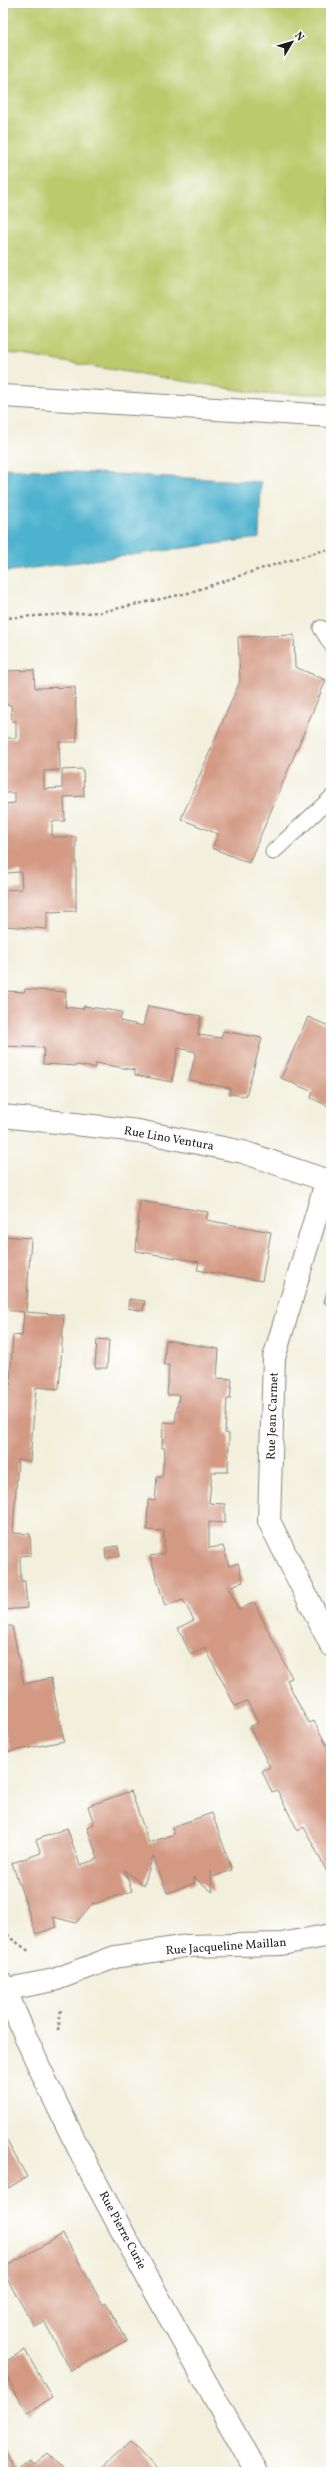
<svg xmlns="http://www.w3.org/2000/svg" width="334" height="2475" viewBox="0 0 334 2475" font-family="Vollkorn,serif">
<rect width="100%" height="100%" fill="#fff"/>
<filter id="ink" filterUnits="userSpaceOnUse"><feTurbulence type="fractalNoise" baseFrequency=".025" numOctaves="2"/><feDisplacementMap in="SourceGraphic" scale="8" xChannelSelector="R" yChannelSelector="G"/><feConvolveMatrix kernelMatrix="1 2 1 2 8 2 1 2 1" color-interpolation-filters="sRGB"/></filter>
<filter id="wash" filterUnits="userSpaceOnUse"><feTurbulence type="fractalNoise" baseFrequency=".012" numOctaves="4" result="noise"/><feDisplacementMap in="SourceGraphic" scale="16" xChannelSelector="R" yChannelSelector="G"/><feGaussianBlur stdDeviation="0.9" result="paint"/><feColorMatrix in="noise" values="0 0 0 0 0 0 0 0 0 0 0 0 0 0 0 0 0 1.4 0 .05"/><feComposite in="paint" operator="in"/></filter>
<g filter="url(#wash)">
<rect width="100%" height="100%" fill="#f2efdc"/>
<!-- green -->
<path fill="#bbca6c" stroke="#6c7344" d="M 3,3 L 331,3 L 331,394 L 264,394 L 3,352 Z"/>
<!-- water -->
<path fill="#4eb2cd" stroke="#356774" d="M 3,468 L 261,482 L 259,538 L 3,572 Z"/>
<g id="blocks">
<!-- building -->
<path fill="#d39983" d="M 294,635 L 295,667 L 326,680 L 249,863 L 212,848 L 218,834 L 181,819 L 240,681 L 238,637 Z
M 34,670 L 35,688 L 75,687 L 77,742 L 59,742 L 60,770 L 44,771 L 44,789 L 62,788 L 62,770 L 83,769 L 84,796 L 64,797 L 65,821 L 52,821 L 52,837 L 76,837 L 76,911 L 47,912 L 47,929 L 3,926 L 3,890 L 22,889 L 21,872 L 3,873 L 3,804 L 15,803 L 15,793 L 3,793 L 3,738 L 16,738 L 16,721 L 12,721 L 11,705 L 3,705 L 3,671 Z
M 25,989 L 66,992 L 65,1007 L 83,1009 L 84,1006 L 122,1012 L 120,1021 L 143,1026 L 148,1006 L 201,1016 L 198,1035 L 221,1038 L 223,1031 L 262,1038 L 246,1096 L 229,1094 L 230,1088 L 189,1080 L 196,1052 L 178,1048 L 172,1082 L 135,1075 L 135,1070 L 96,1063 L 95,1068 L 77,1065 L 77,1066 L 43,1064 L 44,1048 L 3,1046 L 3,991 L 24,992 Z
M 308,1017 L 331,1027 L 331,1100 L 328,1106 L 311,1098 L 313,1092 L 281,1078 Z
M 140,1201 L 208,1212 L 206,1220 L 271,1232 L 262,1281 L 197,1270 L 199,1262 L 136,1251 Z
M 3,1236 L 31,1238 L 26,1312 L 64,1315 L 59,1389 L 36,1387 L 30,1461 L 18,1460 L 13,1533 L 30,1534 L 31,1555 L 20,1556 L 21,1581 L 25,1581 L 27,1608 L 3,1610 L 3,1385 L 10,1385 L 13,1335 L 22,1336 L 24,1312 L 3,1310 Z
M 331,1276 L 331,1307 L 324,1302 Z
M 129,1299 L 145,1301 L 143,1311 L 128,1308 Z
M 97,1339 L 109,1340 L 107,1368 L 95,1368 Z
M 166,1340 L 219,1349 L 217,1378 L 232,1379 L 230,1399 L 227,1399 L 225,1433 L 229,1434 L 228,1472 L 212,1472 L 209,1503 L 225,1504 L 225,1523 L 209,1522 L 209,1548 L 223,1546 L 229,1566 L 238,1563 L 243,1582 L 228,1587 L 239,1610 L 254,1602 L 292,1678 L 287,1680 L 301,1709 L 309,1723 L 314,1721 L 331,1754 L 331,1880 L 304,1827 L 298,1831 L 277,1790 L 272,1792 L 262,1771 L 270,1767 L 249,1727 L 258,1723 L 247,1701 L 235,1706 L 205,1647 L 191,1655 L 178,1628 L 194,1620 L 183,1600 L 165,1606 L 150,1556 L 164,1554 L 164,1531 L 147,1530 L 148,1500 L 155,1501 L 157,1477 L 162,1477 L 165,1448 L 162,1448 L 163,1422 L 175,1423 L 179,1395 L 167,1395 L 169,1365 L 164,1365 Z
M 118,1546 L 120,1556 L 106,1558 L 105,1548 Z
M 3,1626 L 12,1626 L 24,1684 L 51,1678 L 64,1741 L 9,1752 L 3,1723 Z
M 131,1791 L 149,1843 L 174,1834 L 172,1827 L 212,1813 L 232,1870 L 213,1877 L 210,1871 L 213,1892 L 193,1877 L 195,1883 L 167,1893 L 153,1856 L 144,1885 L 124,1870 L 132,1891 L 94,1904 L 93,1903 L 76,1923 L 53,1917 L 57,1927 L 36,1934 L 12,1863 L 41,1853 L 36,1840 L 67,1828 L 80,1865 L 98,1859 L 87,1827 L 94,1824 L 88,1806 Z
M 3,2134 L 27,2177 L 3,2191 Z
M 63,2234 L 103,2305 L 106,2303 L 127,2340 L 71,2371 L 44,2321 L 34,2326 L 3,2272 L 3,2268 Z
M 25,2350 L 52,2398 L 27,2413 L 3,2370 L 3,2363 Z
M 331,2419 L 331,2432 L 327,2421 Z
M 131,2441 L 159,2472 L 97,2472 Z
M 3,2447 L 17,2471 L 30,2461 L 35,2465 L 48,2453 L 63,2468 L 59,2472 L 3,2472 Z"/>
</g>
</g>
<g filter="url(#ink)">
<use href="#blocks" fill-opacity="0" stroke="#87867c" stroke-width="1"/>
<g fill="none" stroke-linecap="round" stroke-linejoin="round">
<defs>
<path id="service" d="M 321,628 L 331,644
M 273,852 L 331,798"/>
<path id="minor" d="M 3,396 L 331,416
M 3,1116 L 138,1131 L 243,1152 L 331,1182
M 327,1179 L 274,1358 L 269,1521 L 331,1645
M 3,1990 L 54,1980 L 115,1957 L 186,1946 L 281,1944 L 331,1935"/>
<path id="tertiary" d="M 3,1983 C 71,2153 168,2312 256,2472"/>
</defs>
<!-- service casing -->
<use href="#service" stroke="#87867c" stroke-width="17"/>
<!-- minor casing -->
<use href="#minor" stroke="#87867c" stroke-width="24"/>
<!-- tertiary casing -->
<use href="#tertiary" stroke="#87867c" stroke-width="24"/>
<!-- path -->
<path stroke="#87867c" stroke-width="2.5" stroke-dasharray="3 3" stroke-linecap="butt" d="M 3,618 L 101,612 L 188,593 L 260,569 L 325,550 L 331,554
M 3,1923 L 9,1937 L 30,1952
M 58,2031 L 61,2010"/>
<!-- service -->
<use href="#service" stroke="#fff" stroke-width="15"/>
<!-- minor -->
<use href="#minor" stroke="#fff" stroke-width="22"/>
<!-- tertiary -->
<use href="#tertiary" stroke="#fff" stroke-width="22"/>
</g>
</g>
<g text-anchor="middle" stroke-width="3" stroke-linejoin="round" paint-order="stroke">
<!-- street labels -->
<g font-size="12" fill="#1c1c1c" stroke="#fff">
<text transform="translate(169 1138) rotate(10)" y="4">Rue Lino Ventura</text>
<text transform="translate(272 1416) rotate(-88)" y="4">Rue Jean Carmet</text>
<text transform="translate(226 1946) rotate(-4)" y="4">Rue Jacqueline Maillan</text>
<text transform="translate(123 2230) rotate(62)" y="4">Rue Pierre Curie</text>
</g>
</g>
<!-- margin -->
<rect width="334" height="2475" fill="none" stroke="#fff" stroke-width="16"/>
<!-- north arrow -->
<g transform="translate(292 42) rotate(52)" stroke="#ffffff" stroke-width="3" paint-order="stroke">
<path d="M0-3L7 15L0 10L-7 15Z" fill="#1c1c1c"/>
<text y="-6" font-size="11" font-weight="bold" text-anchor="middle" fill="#1c1c1c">N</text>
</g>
</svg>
